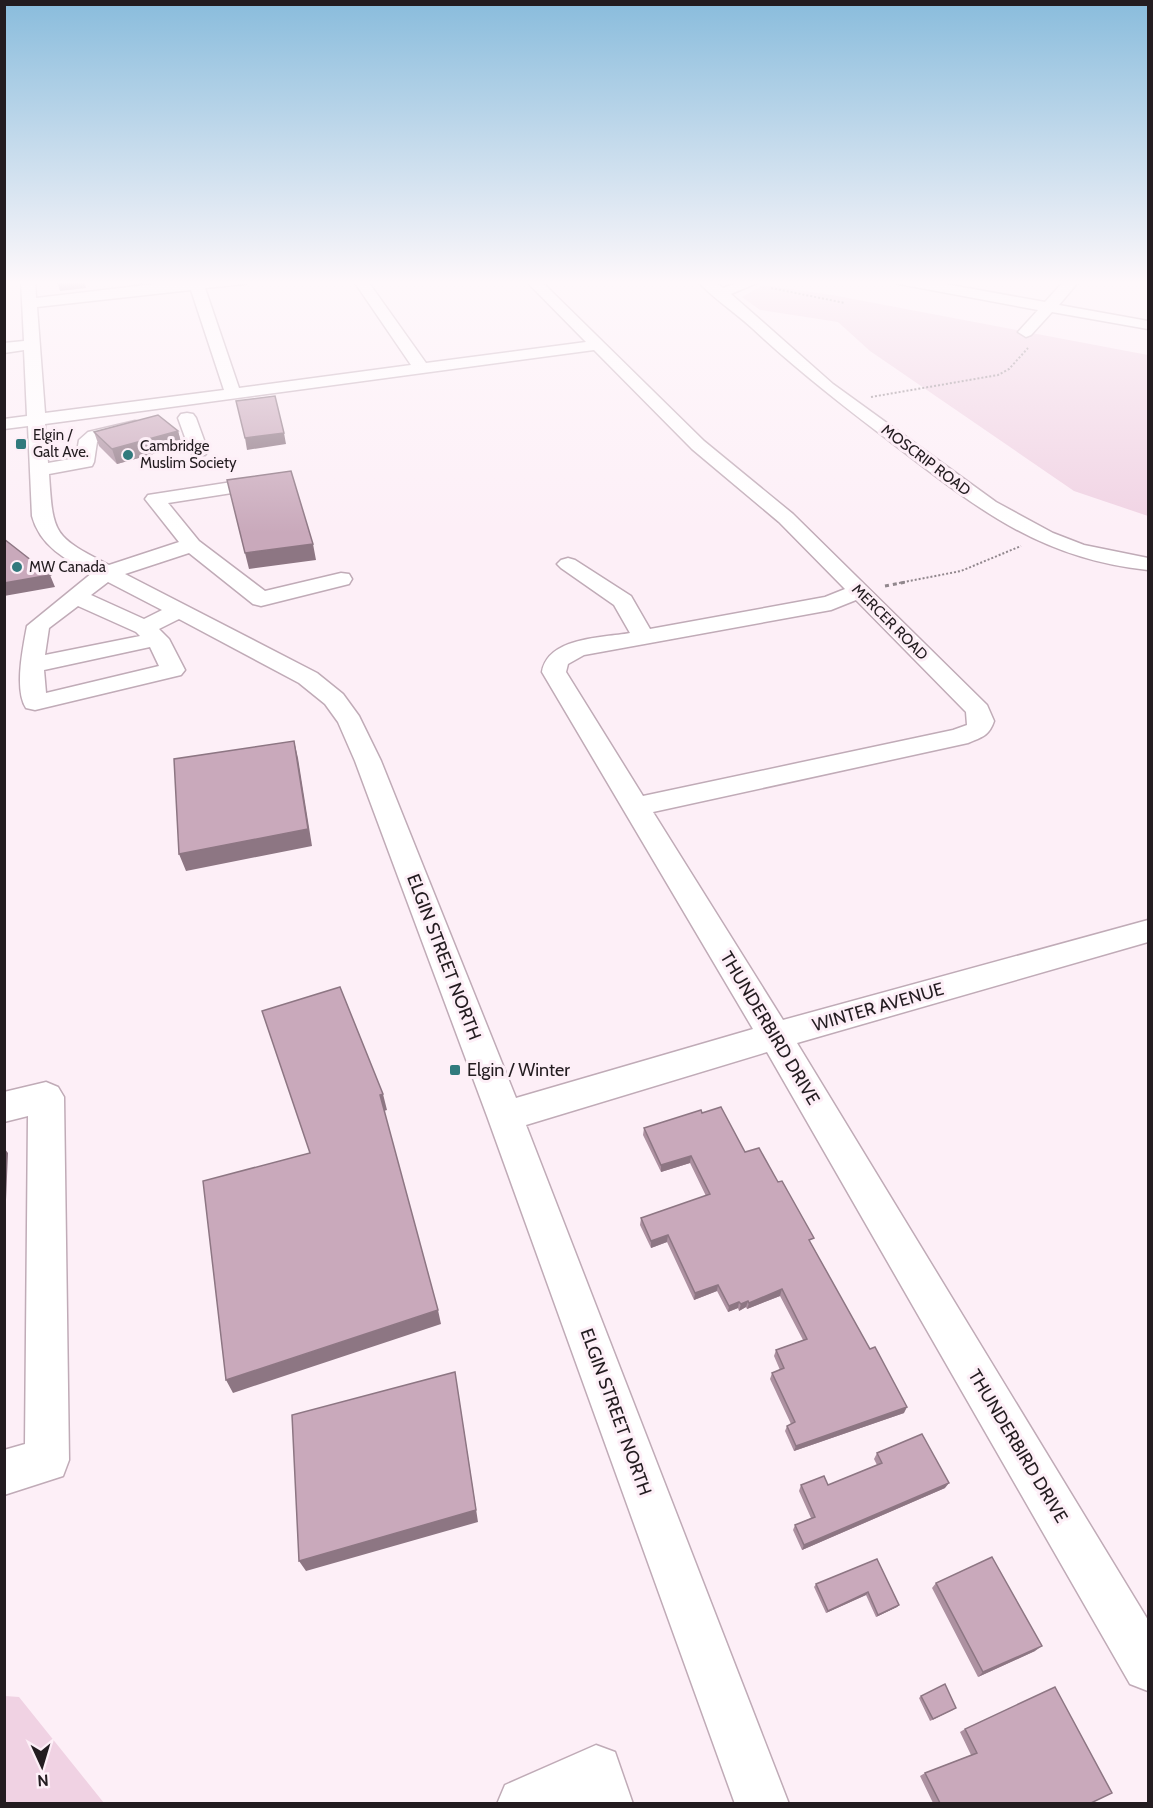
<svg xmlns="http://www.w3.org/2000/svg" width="1153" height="1808" viewBox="0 0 1153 1808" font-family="Cabin,sans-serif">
<rect width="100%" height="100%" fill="#fdeff7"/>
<!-- green -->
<path fill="#f0d2e3" d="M 763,285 L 832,295 L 1148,355 L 1148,516 L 1074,491 L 870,351 L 838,322 L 760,310 L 742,297 Z
M 5,1696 L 19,1697 L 104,1803 L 5,1803 Z"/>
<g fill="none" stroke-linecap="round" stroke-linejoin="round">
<defs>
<path id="minor" d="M 21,280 L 35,280 L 36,298 L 188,280 L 252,280 L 245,284 L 205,288 L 239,388 L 411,365 L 353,280 L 367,280 L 426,363 L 586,342 L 525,280 L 540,280 L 704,441 L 793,514 L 987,705 L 994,721 C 989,736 982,737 968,743 L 653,812 L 783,1020 L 1148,920 L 1148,942 L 797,1043 L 1148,1620 L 1148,1691 L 1130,1684 L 767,1052 L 526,1125 L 789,1804 L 735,1804 L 487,1116 L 355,761 L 338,722 L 325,704 L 299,683 L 179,619 L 159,629 L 169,639 L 185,670 L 181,675 L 35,710 L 26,708 C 14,690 23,647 27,626 L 92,573 C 66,560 40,546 32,516 L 28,426 L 4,429 L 4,419 L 27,416 L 24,350 L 4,353 L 4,343 L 24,341 ZM 191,290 L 224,390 L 45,413 L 37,307 ZM 594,350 L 692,449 L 779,522 L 845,589 L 825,597 L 650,629 L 631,596 L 575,560 L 568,558 L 561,560 L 557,564 L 561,568 L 614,605 L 630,633 C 602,638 548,637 542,672 L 753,1029 L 516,1098 L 381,761 L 359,716 L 343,694 L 317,673 L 125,574 L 189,553 L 253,604 L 261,606 L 349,584 L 352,579 L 349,574 L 341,573 L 265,591 L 199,541 L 168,503 L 271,487 L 274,483 L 271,479 L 264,477 L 148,495 L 145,499 L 179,542 L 109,565 C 53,536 53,535 49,474 L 92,466 L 94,462 L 97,442 L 141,430 L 144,426 L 141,422 L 135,421 L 88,432 L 79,440 L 76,458 L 48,463 L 45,424 ZM 108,582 L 162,610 L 144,619 L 91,595 ZM 856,600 L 966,712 L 967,725 L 953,730 L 643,796 L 566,672 L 568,664 L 584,655 L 831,610 ZM 78,606 L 136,632 L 140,636 L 45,655 L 49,628 ZM 150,647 L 159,666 L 46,693 L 44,670 Z
M 697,280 L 713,280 L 723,288 L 744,280 L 764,280 L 731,294 L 833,384 L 996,502 L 1053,533 L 1084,545 L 1148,558 L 1148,570 C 1041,559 978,509 896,446 C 846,408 798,371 752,328 C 735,312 711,297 697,280 Z
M 892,280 L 923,280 L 1045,302 L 1065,280 L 1080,280 L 1059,305 L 1148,321 L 1148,329 L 1052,312 L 1031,335 L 1026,337 L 1018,332 L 1038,310 L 899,284 Z
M 187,413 L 193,414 L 196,418 L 208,451 L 205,455 L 193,455 L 190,451 L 178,418 L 181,414 Z
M 46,1082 L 58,1087 L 64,1097 L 69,1460 L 63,1476 L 4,1495 L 4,1450 L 25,1444 L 28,1116 L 4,1122 L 4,1092 Z
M 596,1745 L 615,1752 L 633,1804 L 497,1804 L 505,1785 Z"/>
</defs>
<!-- minor casing -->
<use href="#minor" stroke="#c0abb7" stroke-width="3"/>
<!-- path-far1 -->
<path stroke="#91878d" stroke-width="2" stroke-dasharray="2 2" stroke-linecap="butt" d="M 771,288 L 845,303
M 871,397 L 998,375 L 1009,369 L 1028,348
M 899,583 L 961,571 L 1021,546"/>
<!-- path -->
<path stroke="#91878d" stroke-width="3" stroke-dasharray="4 4" stroke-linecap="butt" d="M 885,586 L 906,582"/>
<!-- minor -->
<use href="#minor" fill="#fff" fill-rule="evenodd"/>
</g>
<!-- wall -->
<path fill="#ad91a1" d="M 178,431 L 182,446 L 117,464 L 99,446 L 94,432 Z
M 702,1113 L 745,1152 L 812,1245 L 904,1413 L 794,1451 L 785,1431 L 787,1426 L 791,1424 L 770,1379 L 772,1373 L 780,1370 L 774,1356 L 776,1350 L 803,1340 L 780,1296 L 747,1309 L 746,1307 L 739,1311 L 738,1308 L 728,1312 L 717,1291 L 694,1300 L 667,1242 L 651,1248 L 640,1225 L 641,1218 L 706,1196 L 690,1163 L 661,1172 L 643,1135 L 644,1128 Z
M 877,1453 L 945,1488 L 802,1550 L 793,1530 L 795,1525 L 811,1518 L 799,1491 L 801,1485 L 828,1485 L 877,1465 L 874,1459 Z
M 877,1559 L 899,1605 L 897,1607 L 876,1617 L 866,1595 L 826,1613 L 814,1587 L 816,1584 Z
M 936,1583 L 1035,1651 L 978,1677 L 932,1588 Z
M 921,1696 L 953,1710 L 930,1721 L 919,1698 Z
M 965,1729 L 1091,1803 L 933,1803 L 920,1776 L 925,1773 L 971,1755 L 960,1732 Z"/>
<!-- shaded-wall -->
<path fill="#8d7683" d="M 85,280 L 86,288 L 60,291 L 58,284 Z
M 138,280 L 160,280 L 160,281 L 139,284 Z
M 178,431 L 182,446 L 117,464 L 112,449 Z
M 284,433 L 286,444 L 247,450 L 245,438 Z
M 313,544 L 316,560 L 249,569 L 245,553 Z
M 50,575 L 55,587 L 4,596 L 4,583 Z
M 294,741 L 298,758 L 312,846 L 186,871 L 179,854 Z
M 383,1094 L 387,1110 L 384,1111 L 380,1095 Z
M 4,1148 L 8,1153 L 4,1247 Z
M 691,1156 L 690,1163 L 661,1172 L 661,1165 Z
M 668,1235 L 667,1242 L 651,1248 L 651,1241 Z
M 718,1285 L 717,1291 L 694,1300 L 695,1293 Z
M 782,1289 L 780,1296 L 747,1309 L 749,1303 Z
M 748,1301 L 746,1307 L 739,1311 L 741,1304 Z
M 739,1302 L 738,1308 L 728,1312 L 729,1306 Z
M 438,1310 L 441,1324 L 233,1393 L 226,1380 Z
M 455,1372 L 478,1522 L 306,1571 L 299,1561 Z
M 907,1407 L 904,1413 L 794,1451 L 796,1446 Z
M 949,1483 L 945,1488 L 802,1550 L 804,1545 Z
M 868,1592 L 866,1595 L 826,1613 L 828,1611 Z
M 899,1605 L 897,1607 L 876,1617 L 878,1615 Z
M 1042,1646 L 1035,1651 L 978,1677 L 983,1672 Z"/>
<!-- building -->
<path fill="#c9a9bb" stroke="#8d7683" stroke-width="1.5" d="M 58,280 L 84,280 L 84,281 L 58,284 Z
M 275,396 L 284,433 L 245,438 L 236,401 Z
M 158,415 L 178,431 L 112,449 L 94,432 Z
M 291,471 L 313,544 L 245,553 L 227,480 Z
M 4,539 L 50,575 L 4,583 Z
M 294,741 L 308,829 L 179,854 L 174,759 Z
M 340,987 L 383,1094 L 380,1095 L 438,1310 L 226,1380 L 203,1181 L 310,1153 L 262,1011 Z
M 721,1107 L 745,1152 L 759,1148 L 778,1182 L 782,1181 L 814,1238 L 809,1240 L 870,1349 L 875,1347 L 907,1407 L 796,1446 L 787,1426 L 795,1422 L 772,1373 L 784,1368 L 776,1350 L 807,1339 L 782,1289 L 749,1303 L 748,1301 L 741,1304 L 739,1302 L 729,1306 L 718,1285 L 695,1293 L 668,1235 L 651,1241 L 641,1218 L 710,1194 L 691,1156 L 661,1165 L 644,1128 L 701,1110 L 702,1113 Z
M 455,1372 L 476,1510 L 299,1561 L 292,1415 Z
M 922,1434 L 949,1483 L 804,1545 L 795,1525 L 815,1517 L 801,1485 L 824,1476 L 828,1485 L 882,1463 L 877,1453 Z
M 992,1557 L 1042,1646 L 983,1672 L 936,1583 Z
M 877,1559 L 899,1605 L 878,1615 L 868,1592 L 828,1611 L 816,1584 Z
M 945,1684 L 956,1708 L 933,1719 L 921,1696 Z
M 1055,1687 L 1112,1793 L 1091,1803 L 940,1803 L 925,1773 L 977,1753 L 965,1729 Z"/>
<!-- sky -->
<linearGradient id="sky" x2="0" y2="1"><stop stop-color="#89bcdc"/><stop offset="0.53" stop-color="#fef8fb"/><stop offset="1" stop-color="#fef8fb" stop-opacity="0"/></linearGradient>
<rect width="1153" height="533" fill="url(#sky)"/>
<!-- markers -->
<g fill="#317a7d" stroke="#fdeff7" stroke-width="2">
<rect x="15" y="438" width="12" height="12" rx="3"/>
<circle cx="128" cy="455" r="6"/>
<circle cx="17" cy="567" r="6"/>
<rect x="449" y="1064" width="12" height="12" rx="3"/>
</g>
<g text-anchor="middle" stroke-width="6" stroke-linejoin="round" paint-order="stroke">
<!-- far-poi labels -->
<g font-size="15" fill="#231c20" stroke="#fdeff7" text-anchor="start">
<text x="33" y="440">Elgin /<tspan x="33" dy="17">Galt Ave.</tspan></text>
<text x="140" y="451">Cambridge<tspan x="140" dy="17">Muslim Society</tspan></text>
<text x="29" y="572">MW Canada</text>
</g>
<!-- far-street labels -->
<g font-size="15" fill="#231c20" stroke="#fdeff7">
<text transform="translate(926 460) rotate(37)" y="5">MOSCRIP ROAD</text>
<text transform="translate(890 622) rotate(45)" y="5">MERCER ROAD</text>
</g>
<!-- street labels -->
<g font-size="18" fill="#231c20" stroke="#fdeff7">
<text transform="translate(444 957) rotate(69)" y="6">ELGIN STREET NORTH</text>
<text transform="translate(878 1007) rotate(-16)" y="6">WINTER AVENUE</text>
<text transform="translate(770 1028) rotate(59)" y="6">THUNDERBIRD DRIVE</text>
<text transform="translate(616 1412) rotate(70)" y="6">ELGIN STREET NORTH</text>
<text transform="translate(1018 1446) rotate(59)" y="6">THUNDERBIRD DRIVE</text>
</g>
<!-- poi labels -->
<g font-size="18" fill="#231c20" stroke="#fdeff7" text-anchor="start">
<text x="467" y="1076">Elgin / Winter</text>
</g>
</g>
<!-- border -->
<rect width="1153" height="1808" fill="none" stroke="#231c20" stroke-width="12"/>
<!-- north arrow -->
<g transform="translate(42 1766) rotate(176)" stroke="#fdeff7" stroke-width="4.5" paint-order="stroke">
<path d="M0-4.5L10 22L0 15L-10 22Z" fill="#231c20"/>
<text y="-9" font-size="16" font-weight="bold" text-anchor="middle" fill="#231c20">N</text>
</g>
</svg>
